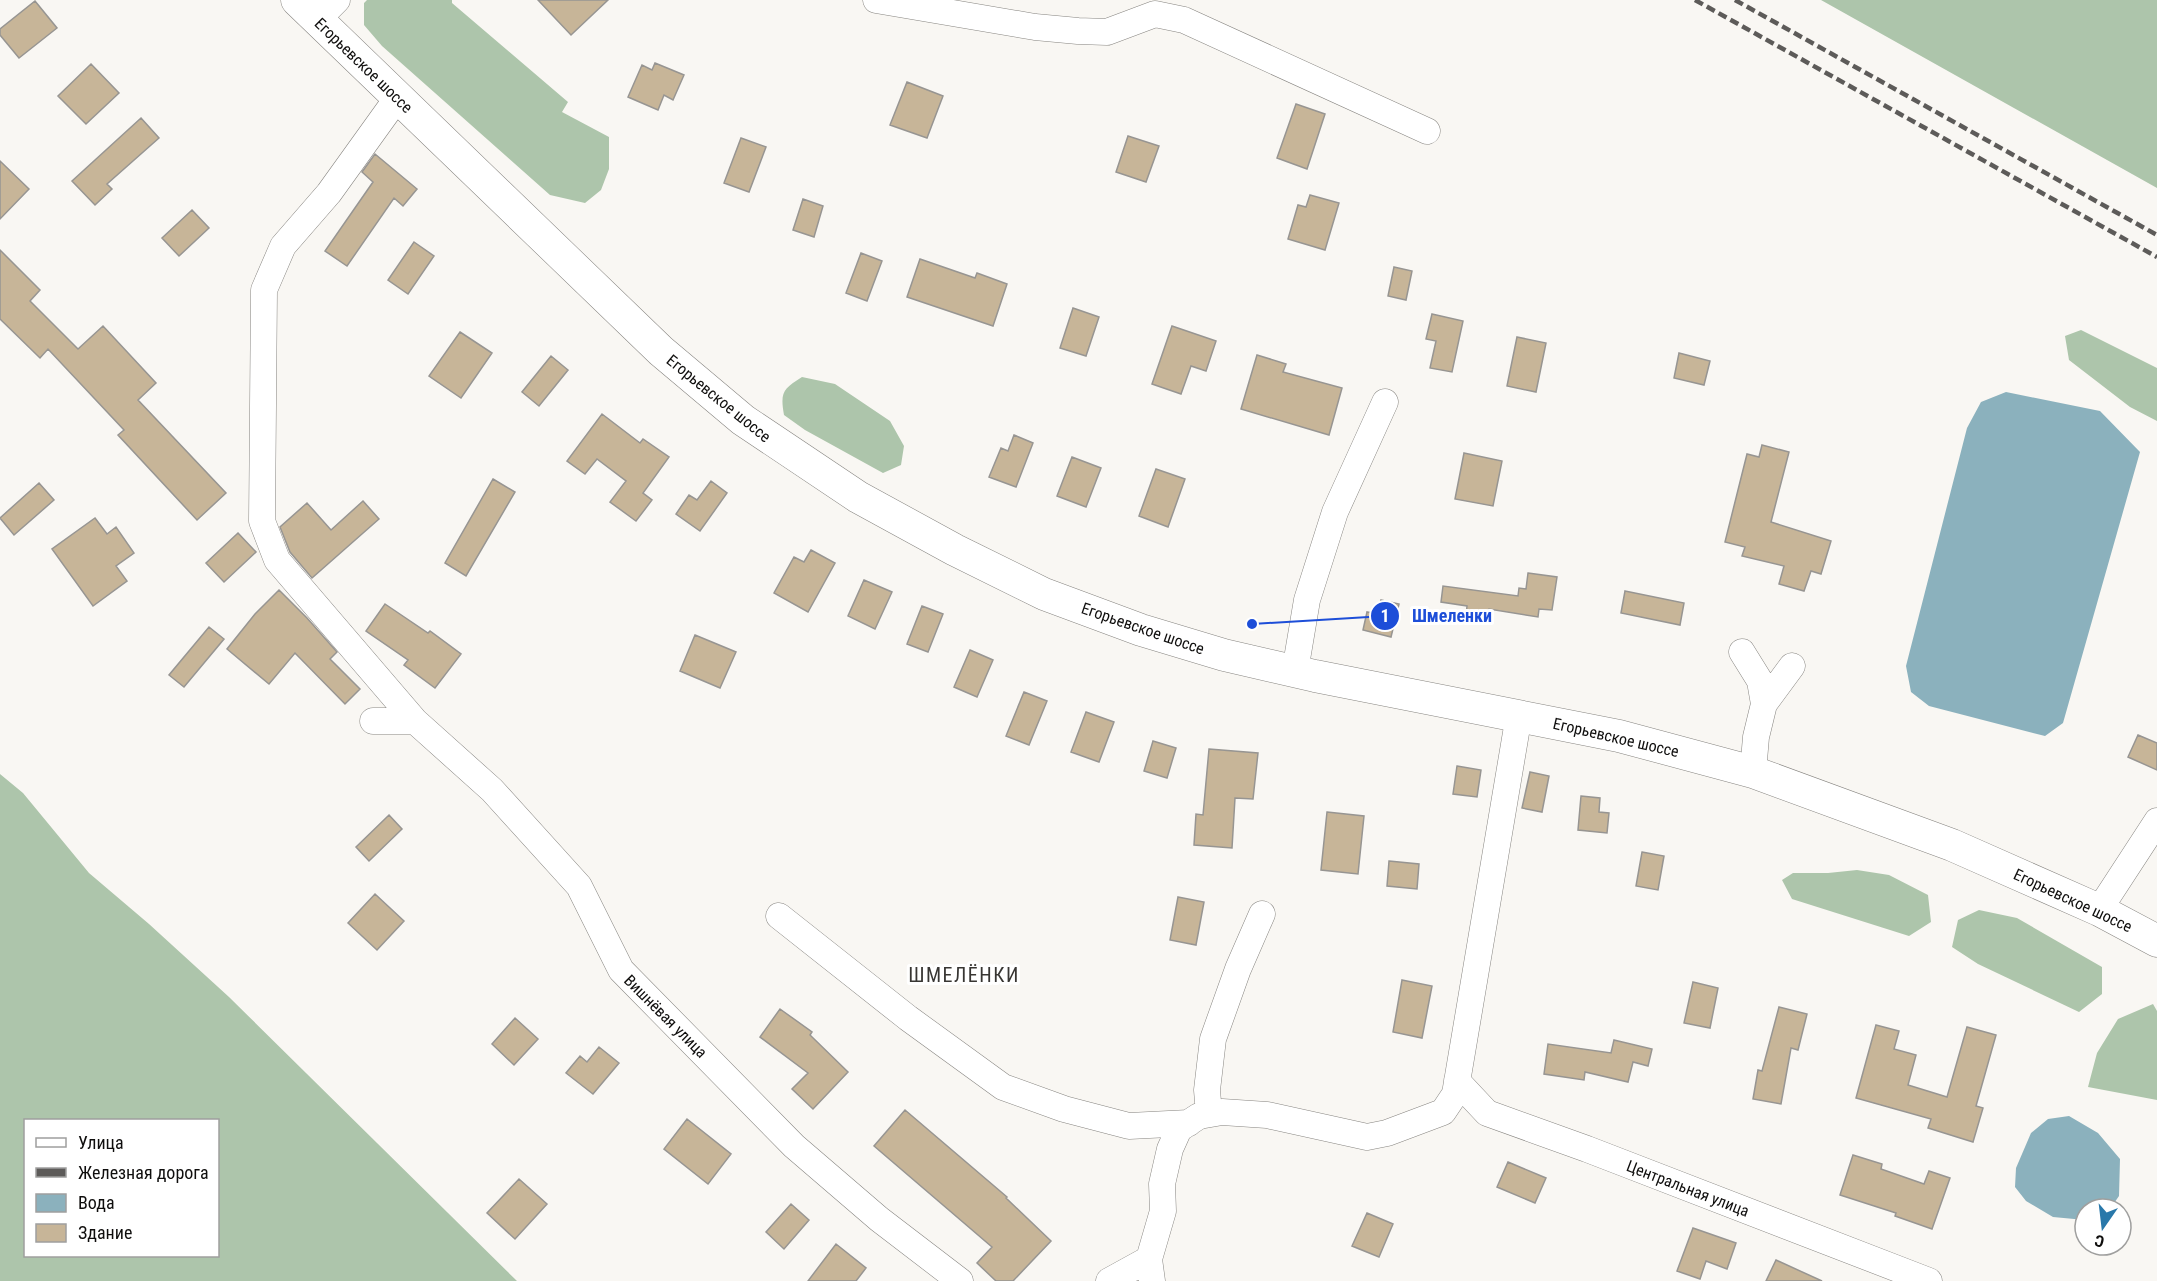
<svg xmlns="http://www.w3.org/2000/svg" width="2157" height="1281" viewBox="0 0 2157 1281" font-family="'Roboto Condensed',sans-serif">
<rect width="100%" height="100%" fill="#f9f7f3"/>
<!-- forest -->
<path fill="#adc5ab" fill-rule="evenodd" d="M 367,0 L 452,0 L 452,3 L 568,102 L 562,112 L 609,137 L 609,169 L 601,190 L 585,203 L 550,195 L 382,46 L 364,25 L 364,3 Z
M 1821,0 L 2157,0 L 2157,188 Z
M 2081,330 L 2157,368 L 2157,421 L 2130,407 L 2069,360 L 2065,336 Z
M 802,377 L 835,384 L 890,421 L 904,446 L 901,465 L 883,473 L 805,430 L 784,415 C 780,392 783,389 802,377 Z
M 0,774 L 23,793 L 89,873 L 149,924 L 229,997 L 517,1281 L 0,1281 ZM 26,1120 L 218,1120 L 218,1256 L 26,1256 Z
M 1857,870 L 1889,875 L 1928,895 L 1931,922 L 1909,936 L 1792,899 L 1782,880 L 1793,873 L 1828,873 Z
M 1979,910 L 2017,918 L 2102,967 L 2102,994 L 2079,1012 L 1978,964 L 1952,947 L 1958,920 Z
M 2153,1004 L 2157,1011 L 2157,1100 L 2088,1087 L 2097,1053 L 2118,1019 Z"/>
<!-- water -->
<path fill="#8bb1bd" d="M 2006,392 L 2100,411 L 2140,452 L 2063,723 L 2045,736 L 1929,706 L 1911,692 L 1906,666 L 1967,428 L 1981,402 Z
M 2069,1116 L 2098,1133 L 2120,1159 L 2119,1196 L 2110,1209 L 2085,1209 L 2085,1220 L 2053,1217 L 2026,1201 L 2015,1187 L 2016,1168 L 2031,1133 L 2048,1119 Z"/>
<!-- building -->
<path fill="#c7b598" stroke="#979592" stroke-width="1.5" d="M 538,0 L 608,0 L 571,35 Z
M 35,1 L 57,28 L 19,58 L 0,35 L 0,29 Z
M 655,63 L 684,75 L 673,100 L 664,95 L 658,110 L 628,97 L 642,65 L 652,70 Z
M 91,64 L 119,93 L 86,124 L 58,96 Z
M 907,82 L 943,96 L 927,138 L 890,125 Z
M 1296,104 L 1325,114 L 1307,169 L 1277,158 Z
M 141,118 L 159,138 L 107,184 L 112,189 L 95,205 L 72,181 Z
M 1128,136 L 1159,146 L 1146,182 L 1116,172 Z
M 741,138 L 766,147 L 749,192 L 724,183 Z
M 375,154 L 417,189 L 403,206 L 394,198 L 347,266 L 325,251 L 373,182 L 362,172 Z
M 0,161 L 29,189 L 0,219 Z
M 1310,195 L 1339,203 L 1325,250 L 1288,239 L 1298,205 L 1306,207 Z
M 803,199 L 823,206 L 814,237 L 793,230 Z
M 192,210 L 209,228 L 179,256 L 162,238 Z
M 414,242 L 434,256 L 408,294 L 388,280 Z
M 0,250 L 40,290 L 30,301 L 78,349 L 103,326 L 156,383 L 138,400 L 226,493 L 197,520 L 118,435 L 124,430 L 48,349 L 40,358 L 0,319 Z
M 861,253 L 882,261 L 867,301 L 846,293 Z
M 920,259 L 975,278 L 977,273 L 1007,284 L 993,326 L 907,297 Z
M 1394,267 L 1412,271 L 1406,300 L 1388,296 Z
M 1073,308 L 1099,317 L 1086,356 L 1060,348 Z
M 1432,314 L 1463,321 L 1452,372 L 1430,368 L 1436,341 L 1426,339 Z
M 1172,326 L 1216,341 L 1206,371 L 1191,366 L 1181,394 L 1152,384 Z
M 460,332 L 492,353 L 461,398 L 429,376 Z
M 1517,337 L 1546,343 L 1536,392 L 1507,386 Z
M 1679,353 L 1710,361 L 1704,385 L 1674,378 Z
M 1257,355 L 1286,364 L 1283,372 L 1342,388 L 1329,435 L 1241,409 Z
M 551,356 L 568,370 L 539,406 L 522,392 Z
M 602,414 L 640,443 L 643,439 L 669,457 L 643,493 L 652,500 L 636,521 L 610,502 L 626,481 L 597,459 L 585,474 L 567,461 Z
M 1014,435 L 1033,443 L 1016,487 L 989,477 L 1001,448 L 1008,451 Z
M 1762,445 L 1789,452 L 1771,522 L 1831,541 L 1821,574 L 1811,571 L 1804,591 L 1779,584 L 1784,566 L 1742,556 L 1745,547 L 1725,542 L 1747,454 L 1759,457 Z
M 1464,453 L 1502,461 L 1493,506 L 1455,499 Z
M 1072,457 L 1101,468 L 1086,507 L 1057,496 Z
M 1156,469 L 1185,479 L 1168,527 L 1139,516 Z
M 493,479 L 515,492 L 466,576 L 445,563 Z
M 711,481 L 727,493 L 700,531 L 676,514 L 689,495 L 697,500 Z
M 39,483 L 54,500 L 14,535 L 0,518 Z
M 363,501 L 379,519 L 312,578 L 290,552 L 280,527 L 307,503 L 331,530 Z
M 95,518 L 107,534 L 116,527 L 134,553 L 116,566 L 127,581 L 93,606 L 52,549 Z
M 238,533 L 256,552 L 224,582 L 206,563 Z
M 811,550 L 835,563 L 808,612 L 774,593 L 794,557 L 804,562 Z
M 1528,573 L 1557,577 L 1552,610 L 1539,609 L 1538,617 L 1489,609 L 1487,620 L 1466,617 L 1467,606 L 1441,602 L 1443,586 L 1518,596 L 1519,588 L 1526,589 Z
M 864,580 L 892,592 L 875,629 L 848,616 Z
M 279,590 L 307,618 L 337,652 L 330,659 L 360,689 L 345,704 L 295,653 L 269,684 L 227,649 L 255,614 Z
M 1625,591 L 1684,603 L 1680,625 L 1621,613 Z
M 1381,600 L 1399,604 L 1391,637 L 1363,630 L 1367,612 L 1377,614 Z
M 385,604 L 428,633 L 430,631 L 461,654 L 435,688 L 404,665 L 408,660 L 366,631 Z
M 922,606 L 943,614 L 928,652 L 907,644 Z
M 209,627 L 224,639 L 184,687 L 169,675 Z
M 695,635 L 736,652 L 720,688 L 680,671 Z
M 970,650 L 993,660 L 977,697 L 954,687 Z
M 1024,692 L 1047,701 L 1029,745 L 1006,736 Z
M 1086,712 L 1114,722 L 1099,762 L 1071,752 Z
M 2138,735 L 2157,743 L 2157,770 L 2128,757 Z
M 1153,741 L 1176,748 L 1167,778 L 1144,771 Z
M 1209,749 L 1258,753 L 1253,799 L 1235,798 L 1232,848 L 1194,845 L 1196,814 L 1203,815 Z
M 1457,766 L 1481,770 L 1477,797 L 1453,794 Z
M 1530,772 L 1549,776 L 1542,812 L 1522,808 Z
M 1581,796 L 1600,798 L 1599,812 L 1609,813 L 1607,833 L 1578,830 Z
M 1327,812 L 1364,816 L 1358,874 L 1321,870 Z
M 389,815 L 402,829 L 369,861 L 356,847 Z
M 1642,852 L 1664,856 L 1658,890 L 1636,886 Z
M 1389,861 L 1419,864 L 1417,889 L 1387,886 Z
M 375,894 L 404,921 L 377,950 L 348,923 Z
M 1178,897 L 1204,902 L 1196,945 L 1170,940 Z
M 1402,980 L 1432,986 L 1422,1038 L 1393,1032 Z
M 1693,982 L 1718,988 L 1710,1028 L 1684,1023 Z
M 1779,1007 L 1807,1014 L 1798,1050 L 1791,1048 L 1781,1104 L 1753,1099 L 1758,1070 L 1762,1071 Z
M 780,1009 L 812,1032 L 810,1035 L 848,1072 L 813,1109 L 792,1089 L 808,1073 L 760,1037 Z
M 515,1018 L 538,1039 L 514,1065 L 492,1044 Z
M 1876,1025 L 1899,1031 L 1894,1049 L 1916,1055 L 1908,1085 L 1947,1097 L 1967,1027 L 1996,1035 L 1976,1106 L 1983,1108 L 1973,1142 L 1928,1128 L 1931,1119 L 1856,1098 Z
M 1614,1040 L 1652,1049 L 1648,1066 L 1633,1062 L 1628,1082 L 1585,1072 L 1584,1080 L 1544,1074 L 1548,1044 L 1611,1053 Z
M 599,1047 L 619,1063 L 593,1094 L 566,1073 L 580,1056 L 587,1062 Z
M 905,1110 L 1007,1197 L 1006,1198 L 1051,1241 L 1013,1281 L 996,1281 L 977,1263 L 992,1247 L 874,1146 Z
M 687,1119 L 731,1154 L 708,1184 L 664,1149 Z
M 1853,1155 L 1882,1164 L 1881,1169 L 1924,1184 L 1929,1171 L 1950,1178 L 1932,1229 L 1895,1216 L 1896,1213 L 1840,1195 Z
M 1508,1162 L 1546,1178 L 1535,1203 L 1497,1187 Z
M 519,1179 L 547,1204 L 515,1239 L 487,1213 Z
M 791,1204 L 809,1220 L 784,1249 L 766,1232 Z
M 1367,1213 L 1393,1224 L 1379,1257 L 1352,1246 Z
M 1693,1228 L 1736,1243 L 1727,1269 L 1706,1261 L 1700,1279 L 1677,1271 Z
M 836,1244 L 866,1268 L 856,1281 L 808,1281 Z
M 1776,1260 L 1822,1281 L 1766,1281 Z"/>
<g fill="none" stroke-linecap="round" stroke-linejoin="round">
<defs>
<path id="minor" d="M 876,0 L 1035,27 L 1078,31 L 1107,32 L 1155,14 L 1184,20 L 1427,131
M 317,20 L 337,0
M 398,97 L 329,193 L 283,246 L 264,290 L 262,521 L 277,560 L 415,721
M 1742,652 L 1760,681 L 1764,704
M 1295,671 L 1307,600 L 1335,512 L 1385,402
M 373,721 L 415,721 L 492,790 L 579,886 L 621,970 L 794,1146 L 879,1219 L 960,1281
M 1753,772 L 1756,737 L 1764,704 L 1792,666
M 2099,910 L 2157,821
M 779,916 L 908,1018 L 1003,1087 L 1064,1109 L 1129,1126 L 1189,1123
M 1457,1081 L 1487,1113 L 1587,1149 L 1929,1281
M 1209,1114 L 1207,1090 L 1213,1039 L 1238,969 L 1262,914
M 1109,1281 L 1149,1259
M 1152,1281 L 1149,1259 L 1163,1211 L 1162,1184 L 1170,1149 L 1179,1129 L 1199,1116 L 1222,1112 L 1267,1115 L 1367,1137 L 1387,1133 L 1443,1112 L 1455,1094 L 1519,715"/>
<path id="major" d="M 297,0 L 661,351 L 743,420 L 858,497 L 955,550 L 1044,594 L 1141,630 L 1224,655 L 1315,676 L 1619,736 L 1753,772 L 1952,845 L 2099,910 L 2157,941"/>
</defs>
<!-- minor casing -->
<use href="#minor" stroke="#878581" stroke-width="27"/>
<!-- major casing -->
<use href="#major" stroke="#878581" stroke-width="33"/>
<!-- minor -->
<use href="#minor" stroke="#fff" stroke-width="26"/>
<!-- major -->
<use href="#major" stroke="#fff" stroke-width="32"/>
<!-- rail -->
<path stroke="#5d5b59" stroke-width="4.5" stroke-dasharray="9 4.5" stroke-linecap="butt" d="M 1695,0 L 2157,257
M 1735,0 L 2157,235"/>
</g>
<g text-anchor="middle" stroke-width="6" stroke-linejoin="round" paint-order="stroke">
<!-- street labels -->
<g font-size="16" fill="#0f0e0d" stroke="#fff">
<text transform="translate(364 65) rotate(44)" y="6">Егорьевское шоссе</text>
<text transform="translate(719 398) rotate(39)" y="6">Егорьевское шоссе</text>
<text transform="translate(1143 628) rotate(19)" y="6">Егорьевское шоссе</text>
<text transform="translate(1616 737) rotate(13)" y="6">Егорьевское шоссе</text>
<text transform="translate(2073 900) rotate(25)" y="6">Егорьевское шоссе</text>
<text transform="translate(666 1016) rotate(45)" y="6">Вишнёвая улица</text>
<text transform="translate(1688 1188) rotate(21)" y="6">Центральная улица</text>
</g>
<!-- quarter labels -->
<g font-size="20" letter-spacing="1.5" fill="#383633" stroke="#fff">
<text x="964" y="982">ШМЕЛЁНКИ</text>
</g>
</g>
<!-- callouts -->
<path fill="none" stroke="#1d4ed8" stroke-width="2" d="M1252 624L1385 616"/>
<g fill="#1d4ed8" stroke="#fff" stroke-width="2">
<circle cx="1252" cy="624" r="6"/>
<circle cx="1385" cy="616" r="15"/>
</g>
<g font-size="18" text-anchor="middle" font-weight="bold" fill="#fff">
<text x="1385" y="622">1</text>
</g>
<g font-size="18" text-anchor="middle" font-weight="bold" fill="#1d4ed8" stroke="#fff" stroke-width="6" stroke-linejoin="round" paint-order="stroke">
<text x="1452" y="622">Шмеленки</text>
</g>
<!-- legend -->
<rect x="24" y="1119" width="195" height="138" fill="#ffffff" stroke="#9f9f9e" stroke-width="1.5"/>
<rect x="36" y="1138" width="30" height="9" fill="#ffffff" stroke="#9f9f9e" stroke-width="1.5"/>
<text x="78" y="1149" font-size="18" fill="#0f0e0d">Улица</text>
<rect x="36" y="1168" width="30" height="9" fill="#5d5b59" stroke="#9f9f9e" stroke-width="1.5"/>
<text x="78" y="1179" font-size="18" fill="#0f0e0d">Железная дорога</text>
<rect x="36" y="1194" width="30" height="18" fill="#8bb1bd" stroke="#9f9f9e" stroke-width="1.5"/>
<text x="78" y="1209" font-size="18" fill="#0f0e0d">Вода</text>
<rect x="36" y="1224" width="30" height="18" fill="#c7b598" stroke="#9f9f9e" stroke-width="1.5"/>
<text x="78" y="1239" font-size="18" fill="#0f0e0d">Здание</text>
<!-- north arrow -->
<g transform="translate(2103 1227) rotate(194)"><circle r="28" fill="#ffffff" stroke="#9f9f9e" stroke-width="1.5"/>
<path d="M0-4.5L10 22L0 15L-10 22Z" fill="#2978aa"/>
<text y="-9" font-size="16" font-weight="bold" text-anchor="middle" fill="#0f0e0d">С</text>
</g>
</svg>
